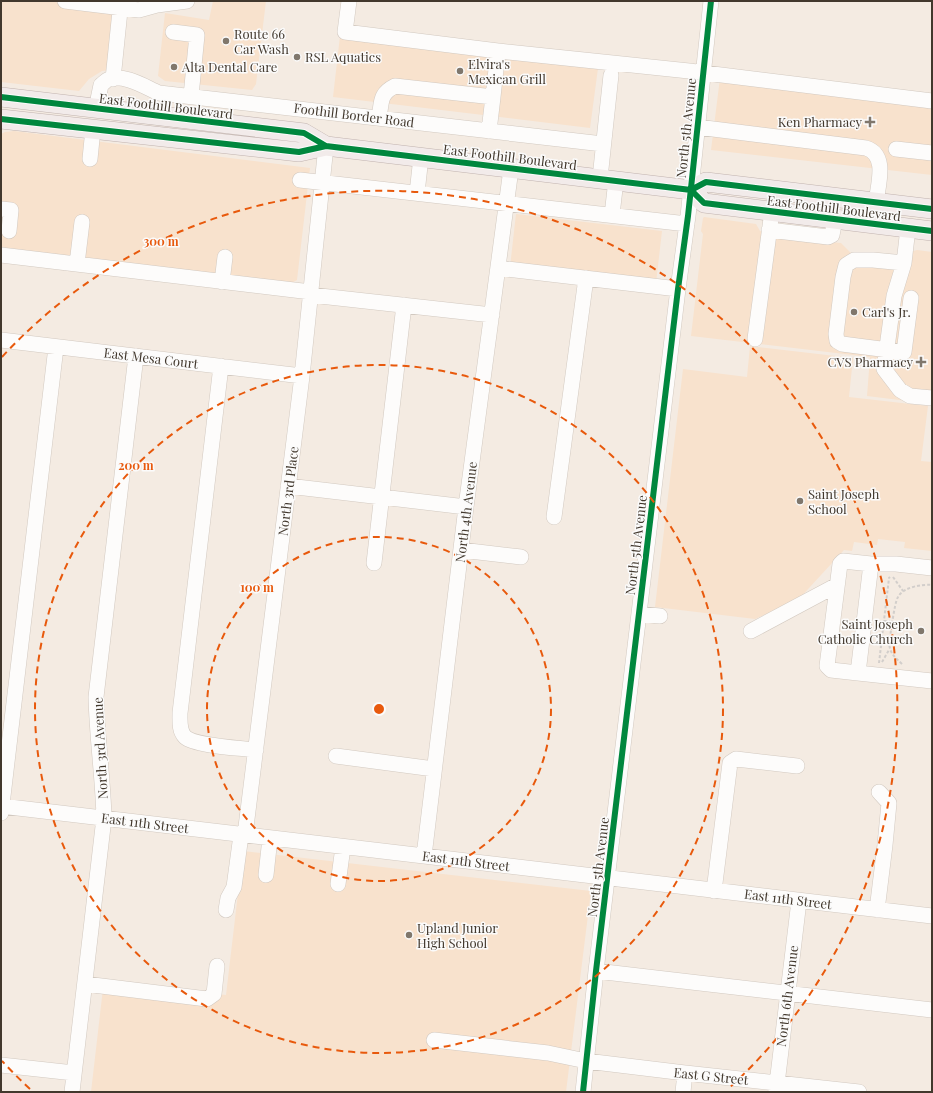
<svg xmlns="http://www.w3.org/2000/svg" width="933" height="1093" viewBox="0 0 933 1093" font-family="'Playfair Display',serif">
<rect width="100%" height="100%" fill="#f4ebe2"/>
<!-- built -->
<path fill="#f8e2cd" d="M 1,1 L 184,1 L 124,15 L 110,70 L 102,71 L 89,79 L 79,91 L 1,82 Z
M 213,1 L 266,1 L 256,84 L 252,90 L 165,81 L 158,76 L 165,13 L 209,20 Z
M 340,36 L 598,68 L 590,128 L 333,97 Z
M 721,70 L 932,95 L 932,175 L 711,150 Z
M 14,131 L 310,168 L 297,280 L 290,284 L 1,247 L 1,134 L 5,132 Z
M 516,214 L 662,231 L 656,283 L 510,267 Z
M 704,217 L 756,224 L 760,231 L 782,237 L 841,243 L 851,253 L 889,258 L 917,250 L 932,252 L 932,404 L 867,396 L 870,357 L 691,336 L 703,234 L 701,231 L 703,218 Z
M 750,346 L 853,358 L 849,397 L 928,406 L 921,461 L 932,462 L 932,551 L 904,548 L 905,542 L 878,539 L 877,545 L 854,542 L 852,551 L 844,550 L 798,600 L 755,619 L 655,607 L 683,369 L 747,377 Z
M 243,851 L 591,891 L 566,1092 L 91,1092 L 104,980 L 226,995 Z"/>
<g fill="none" stroke-linecap="round" stroke-linejoin="round">
<defs>
<path id="minor" d="M 65,1 L 139,10 L 157,5 L 187,1
M 349,1 L 345,32 L 498,51 L 689,71 L 932,101
M 173,32 L 197,35 L 191,96
M 113,79 L 121,1
M 96,109 L 101,85 C 104,83 106,80 109,79 C 125,74 145,87 159,93 L 603,144
M 379,118 C 382,102 379,94 395,86 L 493,97 L 497,60
M 697,127 L 866,148 C 888,155 878,184 876,203
M 489,131 L 493,97
M 896,149 L 932,153
M 90,159 L 93,129
M 600,178 L 611,75
M 300,180 L 687,224
M 417,193 L 421,157
M 1,209 L 11,210 L 9,231
M 612,215 L 616,180
M 908,228 L 904,263 L 894,296 L 884,369 L 900,390 L 910,396 L 932,398
M 769,230 L 828,237 L 832,235 L 835,219
M 1,255 L 311,292
M 904,263 L 873,260 L 854,260 L 846,265 L 843,277 L 836,334 L 837,341 L 842,344 L 904,352 L 911,298
M 77,264 L 82,222
M 498,268 L 678,289
M 222,282 L 225,257
M 311,295 L 492,315
M 755,339 L 772,211
M 1,340 L 302,376
M 221,366 L 180,713 C 180,721 179,731 185,737 C 195,746 241,748 256,750
M 288,486 L 466,507
M 554,517 L 586,278
M 461,550 L 521,557
M 843,561 L 871,564 L 858,673 L 831,670 L 827,666 L 840,564 Z
M 374,563 L 404,305
M 871,564 L 896,564 L 932,568
M 639,614 L 660,616
M 751,631 L 837,585
M 858,673 L 932,681
M 336,756 L 434,769
M 1,806 L 932,916
M 1,813 L 56,347
M 245,835 L 302,376 L 326,146
M 424,856 L 466,507 L 511,169
M 266,875 L 270,838
M 338,884 L 343,847
M 714,891 L 730,763 L 736,759 L 797,766
M 226,910 L 228,898 L 234,887 L 241,835
M 877,910 L 885,845 L 889,803 L 879,792
M 596,971 L 932,1010
M 85,984 L 207,999 L 214,994 L 217,966
M 434,1040 L 548,1053 L 586,1061 L 685,1073 L 859,1092
M 1,1065 L 74,1073
M 72,1092 L 104,818 C 103,778 97,738 96,697 L 136,356
M 583,1092 L 596,971 L 678,289 L 688,216 L 711,1
M 683,1092 L 685,1073
M 776,1092 L 799,901"/>
<path id="major" d="M 1,97 L 304,133 L 326,146
M 1,119 L 299,152 L 326,146 L 691,190 L 706,182 L 932,209
M 691,190 L 704,203 L 932,231"/>
</defs>
<!-- minor casing -->
<use href="#minor" stroke="#d2c9c0" stroke-width="16"/>
<!-- major casing -->
<use href="#major" stroke="#c1b3af" stroke-width="20"/>
<!-- path -->
<path stroke="#d2cecb" stroke-width="2" stroke-dasharray="3 2" stroke-linecap="butt" d="M 893,577 L 903,591
M 884,621 L 893,622
M 881,642 L 889,643
M 882,662 L 889,650
M 879,663 L 889,578 L 890,577
M 902,664 C 895,657 890,654 889,643 C 891,633 894,604 898,597 C 903,587 922,584 932,585"/>
<!-- minor -->
<use href="#minor" stroke="#fdfcfb" stroke-width="15"/>
<!-- major -->
<use href="#major" stroke="#f2ebea" stroke-width="19"/>
<defs>
<path id="cycleway" d="M 1,97 L 304,133 L 326,146
M 1,119 L 299,152 L 326,146 L 691,190 L 706,182 L 932,209
M 691,190 L 704,203 L 932,231
M 583,1092 L 596,971 L 678,289 L 688,216 L 711,1"/>
</defs>
<!-- cycleway casing -->
<use href="#cycleway" stroke="#fbfbfb" stroke-width="8"/>
<!-- cycleway -->
<use href="#cycleway" stroke="#00873e" stroke-width="6"/>
</g>
<!-- distance rings -->
<g fill="none" stroke="#e8590c" stroke-width="2" stroke-dasharray="7 5">
<circle cx="379" cy="709" r="172"/>
<circle cx="379" cy="709" r="344"/>
<path d="M30 1089A516 516 0 0 1 2 1061M2 357A516 516 0 1 1 728 1089"/>
</g>
<!-- markers -->
<g fill="#80776c" stroke="#fbfbfb" stroke-width="1.5">
<circle cx="226" cy="41" r="4"/>
<circle cx="297" cy="57" r="4"/>
<circle cx="174" cy="67" r="4"/>
<circle cx="460" cy="71" r="4"/>
<path d="M868 116h4v4h4v4h-4v4h-4v-4h-4v-4h4z"/>
<circle cx="854" cy="312" r="4"/>
<path d="M919 356h4v4h4v4h-4v4h-4v-4h-4v-4h4z"/>
<circle cx="800" cy="501" r="4"/>
<circle cx="921" cy="631" r="4"/>
<circle cx="409" cy="935" r="4"/>
</g>
<g text-anchor="middle" stroke-width="3" stroke-linejoin="round" paint-order="stroke">
<!-- poi labels -->
<g font-size="13" fill="#42382d" stroke="#fbfbfb" text-anchor="start">
<text x="234" y="39">Route 66<tspan x="234" dy="15">Car Wash</tspan></text>
<text x="305" y="62">RSL Aquatics</text>
<text x="468" y="69">Elvira's<tspan x="468" dy="15">Mexican Grill</tspan></text>
<text x="182" y="72">Alta Dental Care</text>
<text x="862" y="127" text-anchor="end">Ken Pharmacy</text>
<text x="862" y="317">Carl's Jr.</text>
<text x="913" y="367" text-anchor="end">CVS Pharmacy</text>
<text x="808" y="499">Saint Joseph<tspan x="808" dy="15">School</tspan></text>
<text x="913" y="629" text-anchor="end">Saint Joseph<tspan x="913" dy="15">Catholic Church</tspan></text>
<text x="417" y="933">Upland Junior<tspan x="417" dy="15">High School</tspan></text>
</g>
<!-- street labels -->
<g font-size="13" fill="#42382d" stroke="#fbfbfb">
<text transform="translate(166 106) rotate(7)" y="5">East Foothill Boulevard</text>
<text transform="translate(354 115) rotate(7)" y="5">Foothill Border Road</text>
<text transform="translate(686 128) rotate(-84)" y="5">North 5th Avenue</text>
<text transform="translate(510 157) rotate(7)" y="5">East Foothill Boulevard</text>
<text transform="translate(834 208) rotate(7)" y="5">East Foothill Boulevard</text>
<text transform="translate(151 358) rotate(7)" y="5">East Mesa Court</text>
<text transform="translate(288 491) rotate(-83)" y="5">North 3rd Place</text>
<text transform="translate(466 512) rotate(-83)" y="5">North 4th Avenue</text>
<text transform="translate(636 545) rotate(-83)" y="5">North 5th Avenue</text>
<text transform="translate(100 748) rotate(-93)" y="5">North 3rd Avenue</text>
<text transform="translate(145 823) rotate(7)" y="5">East 11th Street</text>
<text transform="translate(466 861) rotate(7)" y="5">East 11th Street</text>
<text transform="translate(598 867) rotate(-83)" y="5">North 5th Avenue</text>
<text transform="translate(788 899) rotate(7)" y="5">East 11th Street</text>
<text transform="translate(787 996) rotate(-83)" y="5">North 6th Avenue</text>
<text transform="translate(711 1076) rotate(6)" y="5">East G Street</text>
</g>
</g>
<circle cx="379" cy="709" r="6" fill="#e8590c" stroke="#fbfbfb" stroke-width="2"/>
<g font-size="12" text-anchor="middle" font-weight="bold" fill="#e8590c" stroke="#fbfbfb" stroke-width="3" stroke-linejoin="round" paint-order="stroke">
<text x="161" y="246">300 m</text>
<text x="136" y="470">200 m</text>
<text x="257" y="592">100 m</text>
</g>
<!-- border -->
<rect width="933" height="1093" fill="none" stroke="#42382d" stroke-width="4"/>
</svg>
